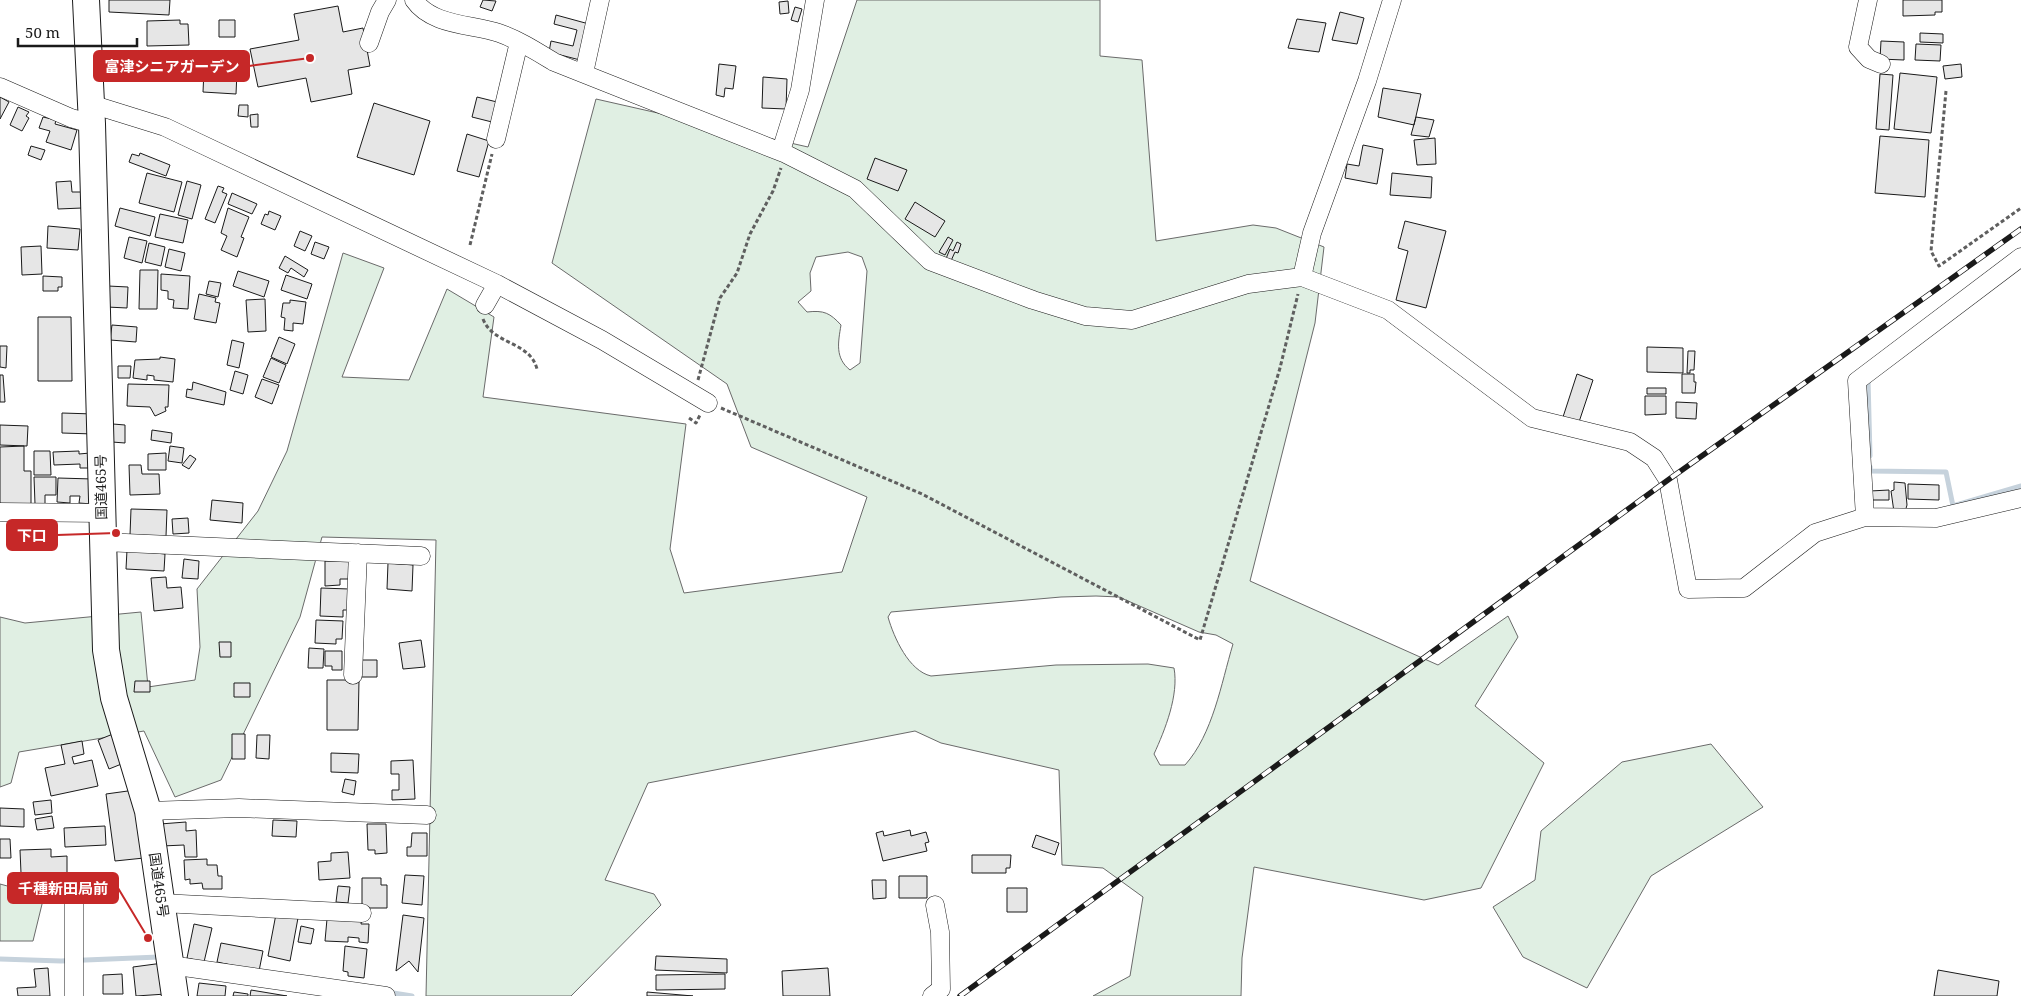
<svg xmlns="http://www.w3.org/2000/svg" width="2021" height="996" viewBox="0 0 2021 996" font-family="'Noto Serif','Noto Sans JP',serif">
<rect width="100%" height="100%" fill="#fff"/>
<!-- green -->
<path fill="#e0efe3" stroke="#6a6a6a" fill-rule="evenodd" d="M 857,0 L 1100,0 L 1100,56 L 1142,60 L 1156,241 L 1253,225 L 1276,228 L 1324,247 L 1315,323 L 1250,581 L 1438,665 L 1508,616 L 1518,637 L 1475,706 L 1544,763 L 1481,888 L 1424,900 L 1254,867 L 1242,958 L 1241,996 L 1093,996 L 1130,976 L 1143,897 L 1103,868 L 1062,865 L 1059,770 L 941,743 L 915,731 L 648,783 L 605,880 L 654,894 L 661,905 L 571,996 L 426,996 L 436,540 L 322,537 L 300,617 L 221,780 L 175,797 L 144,731 L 19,752 L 11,783 L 0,787 L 0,617 L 25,623 L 141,612 L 148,687 L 195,680 L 200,647 L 197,589 L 258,511 L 287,451 L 343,253 L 384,268 L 342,377 L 409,380 L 447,289 L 494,317 L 483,397 L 686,424 L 670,549 L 684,593 L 842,572 L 867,497 L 751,447 L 727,384 L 552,263 L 596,99 L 808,147 ZM 848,252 L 862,257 L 867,271 L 860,363 L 850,370 C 835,358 838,343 841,325 C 830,313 824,310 807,312 L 798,302 L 811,291 L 810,273 L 816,257 ZM 1096,596 L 1119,597 L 1199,632 L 1216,635 L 1233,644 C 1221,684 1213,734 1185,765 L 1160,765 L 1154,754 C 1165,730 1179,695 1174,668 L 1148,664 L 1056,665 L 931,676 C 909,671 894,638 888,617 L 891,612 L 1061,597 Z
M 1711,744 L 1763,807 L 1651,876 L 1587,988 L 1523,957 L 1493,907 L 1535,880 L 1541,831 L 1622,762 Z
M 0,884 L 44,896 L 33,941 L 0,941 Z"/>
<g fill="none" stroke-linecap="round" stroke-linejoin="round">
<!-- stream -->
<path stroke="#c6d2dc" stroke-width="5" d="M 1868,379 L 1870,456
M 1870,467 L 1870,471 L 1946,472 L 1953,506 L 2021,486
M 0,959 L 61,961 L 159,957
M 387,992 L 412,996"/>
</g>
<!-- building -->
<path fill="#e6e6e6" stroke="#1a1a1a" d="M 109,0 L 170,0 L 169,15 L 109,12 Z
M 483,0 L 496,1 L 492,11 L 480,7 Z
M 1903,0 L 1942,0 L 1942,12 L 1935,12 L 1935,15 L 1903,16 Z
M 788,1 L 789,13 L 780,14 L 779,2 Z
M 338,6 L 343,32 L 363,28 L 370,66 L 348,70 L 352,94 L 311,102 L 306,78 L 258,87 L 250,49 L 299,40 L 294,14 Z
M 795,7 L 802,9 L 798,22 L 791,20 Z
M 1340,12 L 1364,18 L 1357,44 L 1332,40 Z
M 556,15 L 589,24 L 580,60 L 549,52 L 551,41 L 573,46 L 577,30 L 554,24 Z
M 1297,19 L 1326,23 L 1319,52 L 1288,48 Z
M 180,20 L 180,24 L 188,24 L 189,45 L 147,46 L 147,21 Z
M 219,20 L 235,20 L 235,37 L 219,37 Z
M 1920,33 L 1943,34 L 1943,43 L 1920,42 Z
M 1881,41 L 1904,42 L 1904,60 L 1880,59 Z
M 1916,44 L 1941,45 L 1940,61 L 1915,60 Z
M 719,64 L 736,66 L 733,89 L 725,88 L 724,97 L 716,95 Z
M 1961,64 L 1962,77 L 1945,79 L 1943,66 Z
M 204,70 L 237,72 L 236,94 L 203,92 Z
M 1900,73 L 1937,77 L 1931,133 L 1894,129 Z
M 1880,74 L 1893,75 L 1889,130 L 1876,129 Z
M 763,77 L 787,79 L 786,109 L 762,108 Z
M 1383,88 L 1421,94 L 1414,125 L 1378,117 Z
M 0,97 L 9,102 L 0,119 Z
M 477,97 L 497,102 L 492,122 L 472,117 Z
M 374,103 L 430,121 L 414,175 L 357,157 Z
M 239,105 L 248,105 L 248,117 L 238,116 Z
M 18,107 L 29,112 L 26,116 L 29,118 L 22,131 L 10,125 Z
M 258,114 L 258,127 L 251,127 L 250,115 Z
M 43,117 L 56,120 L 55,124 L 77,130 L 71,150 L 46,142 L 50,131 L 39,128 Z
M 1416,117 L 1434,120 L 1429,137 L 1411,135 Z
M 467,134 L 489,141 L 479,177 L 457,171 Z
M 1880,136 L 1929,140 L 1925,197 L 1875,193 Z
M 1435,138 L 1436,164 L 1417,165 L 1414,140 Z
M 1363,145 L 1383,149 L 1377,184 L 1345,178 L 1347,164 L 1359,166 Z
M 31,146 L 45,150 L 41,160 L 28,155 Z
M 140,153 L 170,165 L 166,176 L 129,162 L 132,154 L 139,156 Z
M 875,158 L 907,170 L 898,191 L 867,179 Z
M 147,173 L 182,182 L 174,212 L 139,203 Z
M 1392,173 L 1432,177 L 1431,198 L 1390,195 Z
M 71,181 L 72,192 L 81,192 L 82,208 L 58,209 L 56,182 Z
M 187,181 L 201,185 L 192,219 L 178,215 Z
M 218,186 L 224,188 L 222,192 L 227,194 L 215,223 L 205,219 Z
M 232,193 L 257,204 L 252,214 L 228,204 Z
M 915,202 L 945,221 L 935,237 L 905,219 Z
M 120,208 L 155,217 L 150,236 L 115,226 Z
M 228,208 L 249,217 L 241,237 L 244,238 L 237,257 L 221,250 L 227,236 L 221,233 Z
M 269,211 L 281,216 L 275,230 L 261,224 L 265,214 L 268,215 Z
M 160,214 L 188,220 L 183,243 L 155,237 Z
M 1405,221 L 1446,231 L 1426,308 L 1396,300 L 1408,251 L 1398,248 Z
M 48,226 L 80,229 L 78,250 L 47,248 Z
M 300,231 L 312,236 L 305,251 L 294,246 Z
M 129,237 L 147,241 L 142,263 L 124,258 Z
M 948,237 L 953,240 L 945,255 L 939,252 Z
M 315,242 L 329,247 L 324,259 L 311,254 Z
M 957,242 L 961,244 L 958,253 L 955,252 L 950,263 L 945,261 L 950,249 L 953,251 Z
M 149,243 L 165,247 L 161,266 L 145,262 Z
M 41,246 L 42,274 L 22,275 L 21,247 Z
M 169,249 L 185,253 L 181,271 L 165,267 Z
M 285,256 L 308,270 L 304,277 L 291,268 L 288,273 L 279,268 Z
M 140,270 L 158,270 L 157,309 L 139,309 Z
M 238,271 L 269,281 L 264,297 L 233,286 Z
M 161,274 L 190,276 L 188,309 L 173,308 L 174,300 L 168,299 L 168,291 L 161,290 Z
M 286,275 L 312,284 L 307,299 L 281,290 Z
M 43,276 L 62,277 L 62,287 L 58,287 L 58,291 L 43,291 Z
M 209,281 L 221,283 L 218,297 L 206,294 Z
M 108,286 L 128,287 L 127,308 L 107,307 Z
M 199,294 L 216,298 L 215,302 L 220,303 L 216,323 L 194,319 Z
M 265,299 L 266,331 L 248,332 L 246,300 Z
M 290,300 L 306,302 L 303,324 L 293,323 L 293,331 L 284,330 L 285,318 L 281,317 L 283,303 L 290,303 Z
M 38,317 L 71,317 L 72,381 L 38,381 Z
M 112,325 L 137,327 L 136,342 L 110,340 Z
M 279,337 L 295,344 L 287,364 L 271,357 Z
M 232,340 L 244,343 L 239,368 L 227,365 Z
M 0,346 L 7,346 L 6,368 L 0,367 Z
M 1647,347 L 1683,348 L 1683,373 L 1647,372 Z
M 1688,351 L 1695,351 L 1694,370 L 1690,370 L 1690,373 L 1687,373 Z
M 160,357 L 175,359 L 173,382 L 154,380 L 154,376 L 147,375 L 147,380 L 133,378 L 135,360 L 160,359 Z
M 271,358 L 286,365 L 279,383 L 263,377 Z
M 118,366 L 131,366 L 130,378 L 118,378 Z
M 235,371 L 248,375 L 243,394 L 230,390 Z
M 1577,374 L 1593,380 L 1579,422 L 1563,417 Z
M 1682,374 L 1694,374 L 1694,382 L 1696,382 L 1695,393 L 1682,393 Z
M 0,375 L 3,375 L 5,402 L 0,402 Z
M 262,379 L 279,385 L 272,404 L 255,397 Z
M 193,382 L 226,392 L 224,405 L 186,397 L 187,389 L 192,390 Z
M 128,384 L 169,385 L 168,407 L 165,407 L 166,411 L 155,416 L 150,407 L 127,406 Z
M 1647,388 L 1666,388 L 1666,394 L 1647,394 Z
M 1645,396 L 1666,396 L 1666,414 L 1645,415 Z
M 1676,402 L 1697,403 L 1696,419 L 1676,418 Z
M 62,413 L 94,414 L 94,434 L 62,433 Z
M 113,424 L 125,425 L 125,443 L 112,442 Z
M 0,425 L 28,426 L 27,446 L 0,445 Z
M 152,430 L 172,433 L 171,443 L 151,440 Z
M 24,446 L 24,471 L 31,471 L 31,504 L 0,504 L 0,447 Z
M 170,446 L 184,448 L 182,463 L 168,461 Z
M 34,451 L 50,451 L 51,475 L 34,475 Z
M 79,451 L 79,454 L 90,453 L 90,468 L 80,468 L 80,464 L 54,465 L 53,452 Z
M 166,453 L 166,470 L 148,470 L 148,454 Z
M 190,455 L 196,459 L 189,469 L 182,465 Z
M 129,465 L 141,465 L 142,474 L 159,474 L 160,494 L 130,495 Z
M 34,477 L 56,477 L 56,495 L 45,495 L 45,504 L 35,504 Z
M 58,478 L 93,479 L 92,504 L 79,503 L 80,496 L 70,496 L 70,503 L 57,502 Z
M 1894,482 L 1905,483 L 1907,505 L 1905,512 L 1894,512 L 1891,491 L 1894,490 Z
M 1908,484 L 1939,485 L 1939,500 L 1908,499 Z
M 1889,490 L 1889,500 L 1870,500 L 1870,491 Z
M 212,500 L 243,503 L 242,523 L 210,520 Z
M 131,509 L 167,510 L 166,536 L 130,535 Z
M 188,518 L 189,533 L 173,534 L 172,519 Z
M 127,550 L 165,554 L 164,571 L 126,569 Z
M 184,559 L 199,561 L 198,579 L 182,578 Z
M 325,561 L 349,561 L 349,579 L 340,579 L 340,585 L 325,586 Z
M 388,563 L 413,565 L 412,591 L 387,589 Z
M 166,577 L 167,588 L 181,587 L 183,608 L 154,611 L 151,578 Z
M 321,588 L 349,589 L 349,610 L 343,610 L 343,617 L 320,616 Z
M 316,620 L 343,621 L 342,639 L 336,639 L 336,644 L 315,643 Z
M 421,640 L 425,667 L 403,669 L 399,643 Z
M 219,642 L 231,642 L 231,657 L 220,657 Z
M 309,648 L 324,649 L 323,668 L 308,668 Z
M 325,651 L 342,651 L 342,670 L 332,670 L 332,666 L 325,666 Z
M 358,660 L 377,660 L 377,677 L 358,677 Z
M 327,680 L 359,680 L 358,730 L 327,730 Z
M 135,681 L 150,681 L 150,692 L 134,692 Z
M 234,683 L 250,683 L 250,697 L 234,697 Z
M 113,734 L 124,763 L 109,769 L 98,740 Z
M 232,734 L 245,734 L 245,759 L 232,759 Z
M 257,735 L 270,735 L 269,759 L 256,758 Z
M 82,741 L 84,754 L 72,757 L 74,764 L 92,760 L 98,786 L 51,796 L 45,768 L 65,764 L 61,745 Z
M 331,753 L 359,754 L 358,773 L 331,772 Z
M 413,760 L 415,799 L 392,800 L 392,790 L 399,790 L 399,774 L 391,774 L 391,761 Z
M 345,779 L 356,781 L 354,795 L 342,792 Z
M 135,790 L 144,858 L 115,861 L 106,794 Z
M 51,800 L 52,813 L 35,815 L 33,802 Z
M 0,808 L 24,809 L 24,827 L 0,826 Z
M 52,816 L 54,828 L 37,830 L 35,819 Z
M 273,820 L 297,821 L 296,837 L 272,836 Z
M 186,822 L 186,831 L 196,830 L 197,857 L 185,857 L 184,845 L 162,846 L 160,824 Z
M 367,824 L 386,824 L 387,853 L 375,854 L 375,850 L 368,850 Z
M 105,826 L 106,845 L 65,847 L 64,828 Z
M 910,830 L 911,836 L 926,832 L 929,842 L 925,843 L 927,851 L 883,861 L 876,833 L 883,831 L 884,836 Z
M 412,833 L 427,833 L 427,856 L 407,856 L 407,847 L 411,847 Z
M 1036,835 L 1059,843 L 1055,855 L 1032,847 Z
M 0,839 L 10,839 L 11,858 L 0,858 Z
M 51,849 L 51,857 L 67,856 L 67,873 L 21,873 L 20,850 Z
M 348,852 L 350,878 L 319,880 L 318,862 L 331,861 L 331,853 Z
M 972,855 L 1011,855 L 1010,868 L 1006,868 L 1006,873 L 972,873 Z
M 207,859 L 207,865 L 217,865 L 218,876 L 222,876 L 222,889 L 203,889 L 202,883 L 190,884 L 190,879 L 185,880 L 184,860 Z
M 405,875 L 424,876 L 422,905 L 402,903 Z
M 899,876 L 927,876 L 927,898 L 899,898 Z
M 362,878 L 381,878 L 381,885 L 387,885 L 387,908 L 362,908 Z
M 872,880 L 886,880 L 886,898 L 873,899 Z
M 338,886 L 350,887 L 348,903 L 336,902 Z
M 1007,888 L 1027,888 L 1027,912 L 1007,912 Z
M 276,914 L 298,918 L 290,961 L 268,956 Z
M 403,915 L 424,918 L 418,972 L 409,961 L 396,971 Z
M 362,917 L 361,924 L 369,924 L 368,943 L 359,942 L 359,938 L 348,937 L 348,942 L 325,941 L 327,919 Z
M 194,924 L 212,928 L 204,962 L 187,958 Z
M 301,926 L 314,929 L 311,944 L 298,942 Z
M 221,943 L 263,951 L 259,971 L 217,962 Z
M 345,946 L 367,949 L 364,978 L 348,976 L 348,972 L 343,971 Z
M 656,956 L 727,959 L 727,973 L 655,970 Z
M 163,963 L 166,994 L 136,996 L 133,967 Z
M 48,968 L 50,996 L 18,996 L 17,988 L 36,987 L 34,969 Z
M 828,968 L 830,996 L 783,996 L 782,971 Z
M 1938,970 L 1999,981 L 1997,996 L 1934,996 Z
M 122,974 L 123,994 L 103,994 L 103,975 Z
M 725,974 L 725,989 L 656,990 L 656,975 Z
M 199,983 L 226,986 L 225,996 L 197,996 Z
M 251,990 L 287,996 L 250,996 Z
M 234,992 L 248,994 L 248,996 L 233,996 Z
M 647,992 L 693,996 L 647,996 Z"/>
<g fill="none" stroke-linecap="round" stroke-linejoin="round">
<defs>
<path id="minor" d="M 414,0 C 432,26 472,24 499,33 C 519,40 536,51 554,62 L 786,154 L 855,189 L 930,261 L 1033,300 L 1085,316 L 1132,320 L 1248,284 L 1302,277 L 1388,310 L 1532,418 L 1630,442 L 1654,458 L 1668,480 L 1688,589 L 1744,588 L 1815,533 L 1865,517 L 1936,518 L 2021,498
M 1868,0 L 1858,47 L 1869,59 L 1881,64
M 369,43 L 380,12 L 387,0
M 584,73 L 600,0
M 0,87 L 71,118 L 92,124
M 91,104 L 165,127 L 497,284 L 602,340 L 708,403
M 496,139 L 519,42
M 781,151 L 800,90 L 815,0
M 1302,277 L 1312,233 L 1367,81 L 1392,0
M 485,305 L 497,284
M 0,512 L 102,513
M 1865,517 L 1857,381 L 2021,257
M 103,542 L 421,556
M 353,675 L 358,553
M 148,811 L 239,808 L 427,815
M 161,903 L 362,913
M 170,965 L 386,996
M 74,996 L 74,884
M 932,996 L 941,989 L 940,932 L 935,905"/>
<path id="highway" d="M 86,0 L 92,124 L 106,650 L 114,698 L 148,811 L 175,996"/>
</defs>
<!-- minor casing -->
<use href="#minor" stroke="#1a1a1a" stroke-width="19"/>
<!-- highway casing -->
<use href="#highway" stroke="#1a1a1a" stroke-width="28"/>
<!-- path -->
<path stroke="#5f5f5f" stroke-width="3" stroke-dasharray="4 2.5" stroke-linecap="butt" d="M 1946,91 L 1931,251 L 1939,266 L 2021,208
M 470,245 L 492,154
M 483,319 C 493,345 530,341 537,369
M 698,380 L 720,298 L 737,273 L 750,234 L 773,191 L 781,168
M 721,408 L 922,494 L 1200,640 L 1280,368 L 1298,294
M 689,418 L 696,423 L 700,415"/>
<!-- minor -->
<use href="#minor" stroke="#fff" stroke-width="18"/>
<!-- highway -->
<use href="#highway" stroke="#fff" stroke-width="26"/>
<defs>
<path id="rail" d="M 960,996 L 1668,480 L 2021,229"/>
</defs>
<!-- rail casing -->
<use href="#rail" stroke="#1a1a1a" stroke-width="5.5"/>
<!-- rail -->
<use href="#rail" stroke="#fff" stroke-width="4" stroke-dasharray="11" stroke-linecap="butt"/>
</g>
<g text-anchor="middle" stroke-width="4" stroke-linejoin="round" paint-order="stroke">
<!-- street labels -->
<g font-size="14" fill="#1a1a1a" stroke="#fff">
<text transform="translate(101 487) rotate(-91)" y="5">国道465号</text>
<text transform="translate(159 885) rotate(82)" y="5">国道465号</text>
</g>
</g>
<!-- callouts -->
<path fill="none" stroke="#c62828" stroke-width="2" d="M310 58L249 66M116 533L57 535M148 938L118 888"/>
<g fill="#c62828" stroke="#fff" stroke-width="2">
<circle cx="310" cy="58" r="5"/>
<circle cx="116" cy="533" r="5"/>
<circle cx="148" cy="938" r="5"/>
</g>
<g fill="#c62828" stroke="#c62828" stroke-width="2">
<rect x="94" y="51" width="155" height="30" rx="5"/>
<rect x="7" y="520" width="50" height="30" rx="5"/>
<rect x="8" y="873" width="110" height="30" rx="5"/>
</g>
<g font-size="15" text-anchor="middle" font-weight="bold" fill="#fff">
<text x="172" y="72">富津シニアガーデン</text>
<text x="32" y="541">下口</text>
<text x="63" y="894">千種新田局前</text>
</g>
<!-- scale -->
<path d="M18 38v8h119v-8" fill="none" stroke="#1a1a1a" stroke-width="2.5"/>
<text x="25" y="38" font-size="15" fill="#1a1a1a" stroke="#ffffff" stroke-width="4" paint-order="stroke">50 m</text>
</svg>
